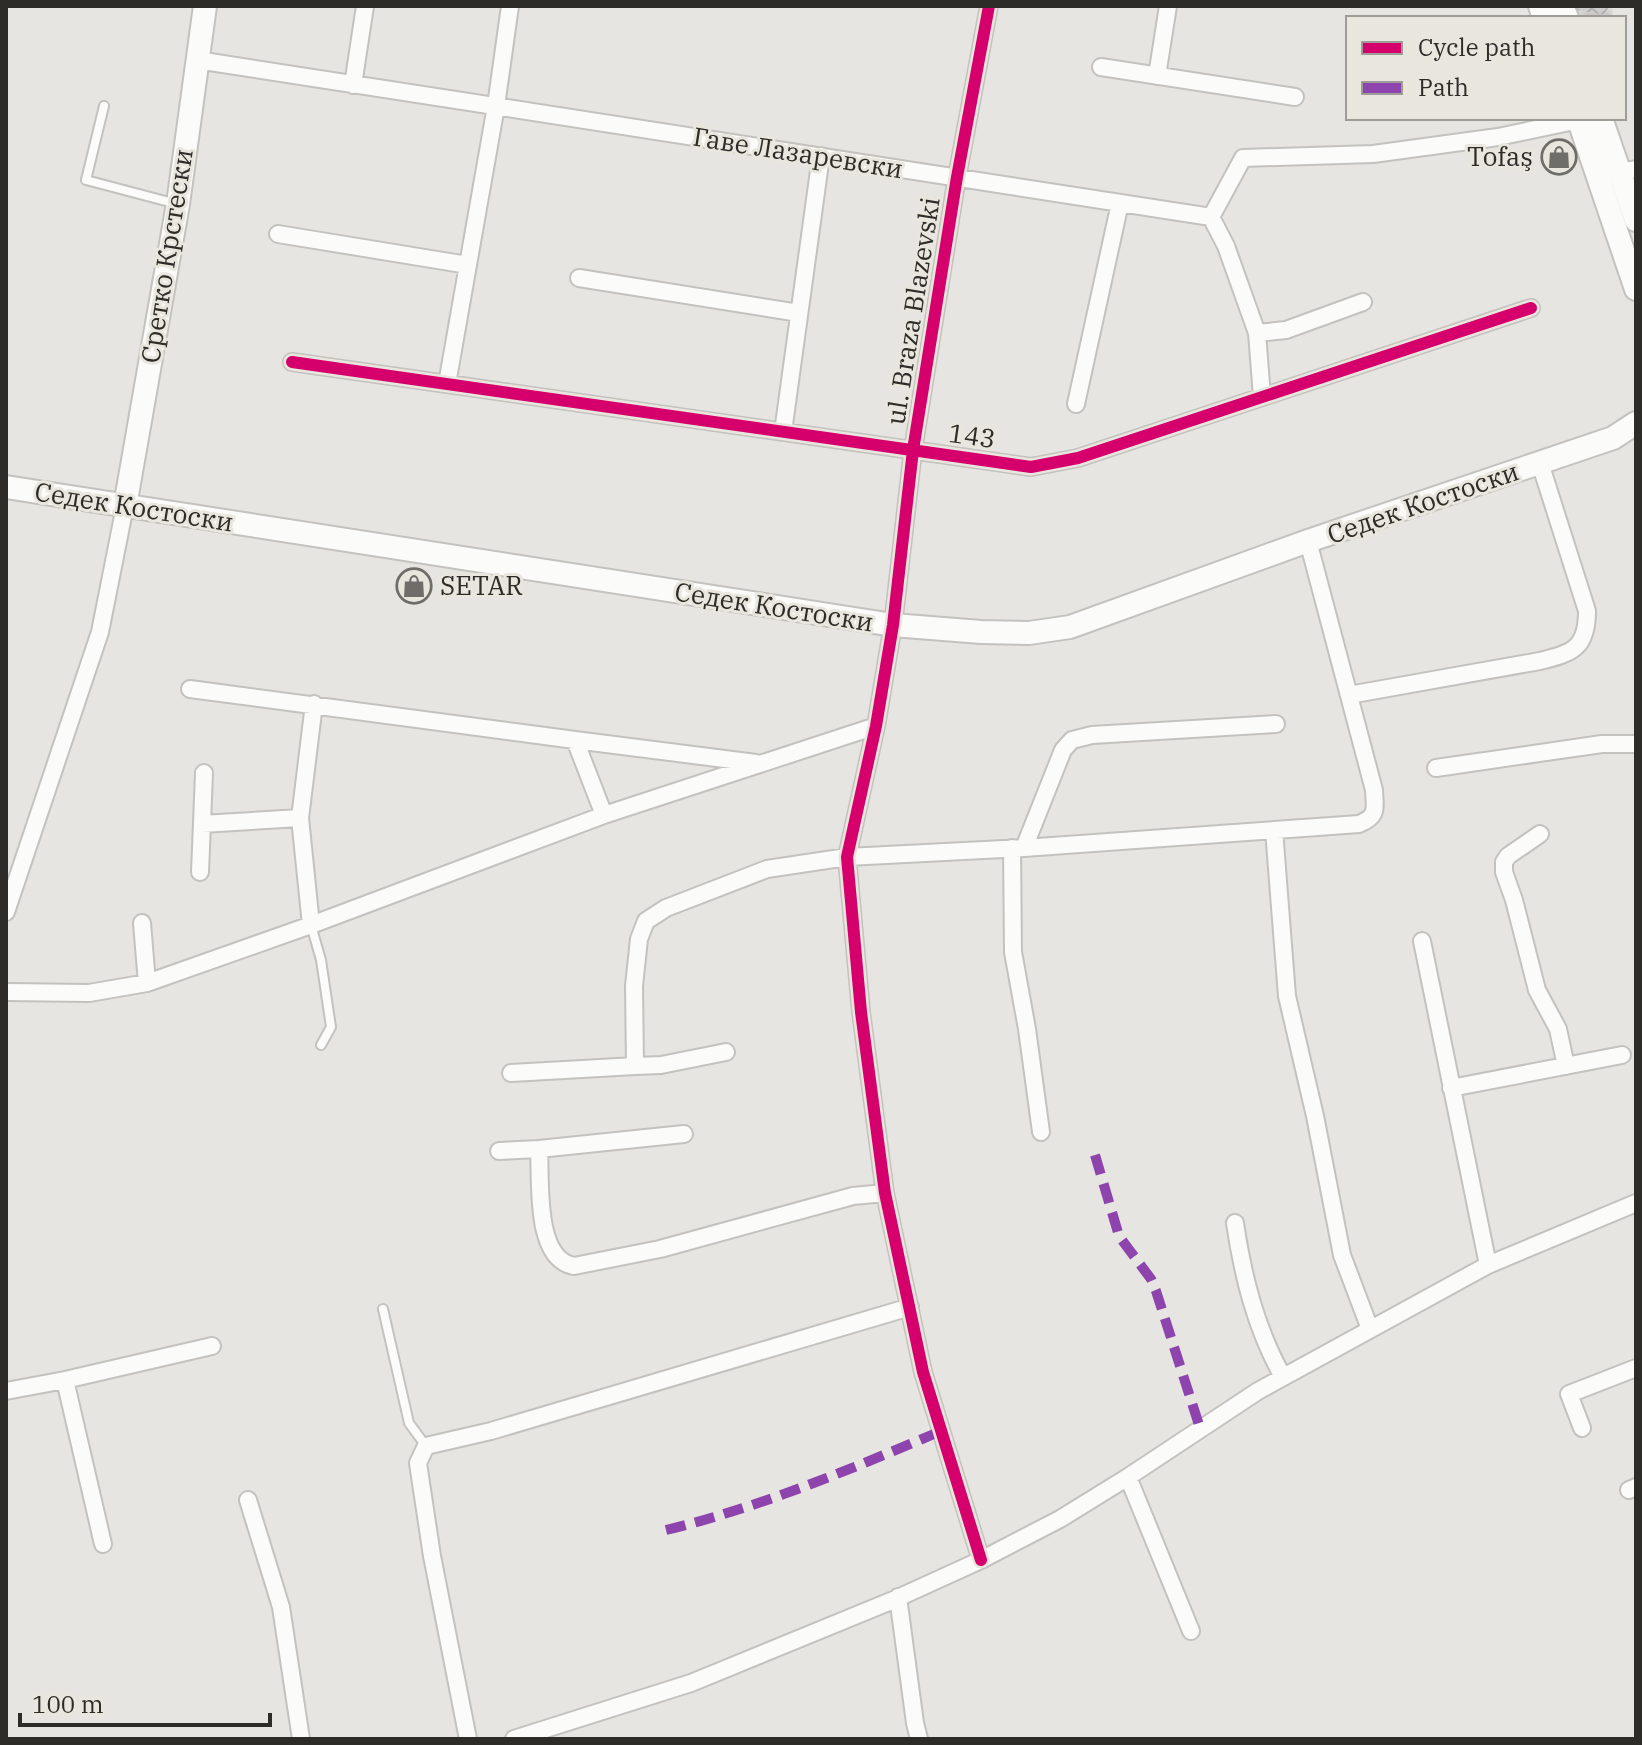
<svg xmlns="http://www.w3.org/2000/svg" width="1642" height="1745" viewBox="0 0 1642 1745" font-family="'IBM Plex Serif',serif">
<defs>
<pattern id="building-cross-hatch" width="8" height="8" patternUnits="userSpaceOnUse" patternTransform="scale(2)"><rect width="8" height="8" fill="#cdcdcc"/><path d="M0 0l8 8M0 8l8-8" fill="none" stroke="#b0b0af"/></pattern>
<filter id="shadow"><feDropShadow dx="3" dy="5.5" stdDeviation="4" flood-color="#0004"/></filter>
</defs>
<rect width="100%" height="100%" fill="#e6e5e1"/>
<!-- building -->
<path fill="url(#building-cross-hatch)" filter="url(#shadow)" d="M 1576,6 L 1609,6 L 1605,15 L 1576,10 Z"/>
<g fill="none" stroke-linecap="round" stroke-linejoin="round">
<defs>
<path id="lane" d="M 104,106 L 86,180 L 177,204
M 311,925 L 321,960 L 331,1027 L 321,1045
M 383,1309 L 409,1423 L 426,1446"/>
<path id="street" d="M 197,60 L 1211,217 L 1226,246 L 1257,333 L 1262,397
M 1101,67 L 1295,97
M 1157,76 L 1168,6
M 353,85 L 365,6
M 1620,172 L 1636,169
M 1211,217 L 1243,158 L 1373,154 L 1498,137 L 1579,120
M 278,234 L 468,265
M 579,278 L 799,313
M 1257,333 L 1286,330 L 1363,302
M 292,362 L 1031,467 L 1078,458 L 1531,308
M 447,384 L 496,106 L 510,6
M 1076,404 L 1120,203
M 783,432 L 821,156
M 190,689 L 575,740 L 604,815
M 1349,695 L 1540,661 C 1573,653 1587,648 1587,611 L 1540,463
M 575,740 L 756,763
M 1436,768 L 1602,744 L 1636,744
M 202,824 L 300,818
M 1274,830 L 1287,996 L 1315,1116 L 1342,1255 L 1370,1329
M 1540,834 L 1508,856 L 1504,862 L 1504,872 L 1514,900 L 1537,990 L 1558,1029 L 1566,1066
M 1012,848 L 1013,952 L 1027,1029 L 1041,1132
M 1024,848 L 1063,750 L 1072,740 L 1092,735 L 1276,724
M 200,872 L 204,773
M 6,912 L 100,632 L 125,506
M 142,923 L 147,983
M 311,925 L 300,818 L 314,704
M 1422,941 L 1488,1265
M 6,992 L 89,993 L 147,983 L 311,925 L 604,815 L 876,726
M 726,1052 L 661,1065 L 635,1066 L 634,986 L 639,939 L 646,921 L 666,908 L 767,869 L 847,857 L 1024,848 L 1359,824 C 1378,816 1375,810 1374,790 L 1308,541
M 511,1073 L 635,1066
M 1451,1088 L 1622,1055
M 539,1149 L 684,1134
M 499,1151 L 539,1149 C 541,1181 534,1259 574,1266 L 660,1249 L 853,1196 L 885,1193
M 1235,1223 C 1243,1277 1256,1329 1283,1377
M 65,1380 L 103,1544
M 6,1391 L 65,1380 L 212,1346
M 1582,1428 L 1569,1394 L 1636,1368
M 1128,1477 L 1191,1631
M 1629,1490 L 1636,1487
M 248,1500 L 281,1607 L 301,1739
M 981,1560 L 923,1372 L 885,1193 L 861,1012 L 847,857 L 876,726 L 893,625 L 913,450 L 957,177 L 989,6
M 898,1597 L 915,1723 L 919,1739
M 468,1739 L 432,1556 L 418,1463 L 426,1446 L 491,1431 L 910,1307
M 514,1739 L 691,1683 L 891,1601 L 981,1560 L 1060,1519 L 1128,1477 L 1258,1391 L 1488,1265 L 1636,1203"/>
<path id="secondary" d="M 1540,6 L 1544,18
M 1562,6 L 1567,18
M 1578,118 L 1636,289
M 1601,118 L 1636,220
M 6,487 L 893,625 L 981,632 L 1029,633 L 1070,627 L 1308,541 L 1613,438 L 1636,423
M 125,506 L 178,204 L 205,6"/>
</defs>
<!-- lane casing -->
<use href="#lane" stroke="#c3c2be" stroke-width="12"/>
<!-- street casing -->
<use href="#street" stroke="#c3c2be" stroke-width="20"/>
<!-- secondary casing -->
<use href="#secondary" stroke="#c3c2be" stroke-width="26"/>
<!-- lane -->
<use href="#lane" stroke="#fbfbfa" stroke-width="8"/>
<!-- street -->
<use href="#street" stroke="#fbfbfa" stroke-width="16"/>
<!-- secondary -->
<use href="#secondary" stroke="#fbfbfa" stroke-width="22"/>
<!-- quiet -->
<path stroke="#8e44ad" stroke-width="10" stroke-dasharray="20 10" stroke-linecap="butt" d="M 1095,1155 L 1119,1236 L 1151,1279 L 1156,1291 L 1200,1428
M 666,1530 C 761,1507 851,1469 941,1431"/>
<defs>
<path id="cycleway" d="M 292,362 L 1031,467 L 1078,458 L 1531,308
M 981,1560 L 923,1372 L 885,1193 L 861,1012 L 847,857 L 876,726 L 893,625 L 913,450 L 957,177 L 989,6"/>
</defs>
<!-- cycleway casing -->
<use href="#cycleway" stroke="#e9e6de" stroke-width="17"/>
<!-- cycleway -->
<use href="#cycleway" stroke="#d6006c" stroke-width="12"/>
</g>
<!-- icons -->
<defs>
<symbol id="shop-ring" viewBox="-11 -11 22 22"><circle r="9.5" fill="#e9e6de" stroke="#6e6d69" stroke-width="1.5"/><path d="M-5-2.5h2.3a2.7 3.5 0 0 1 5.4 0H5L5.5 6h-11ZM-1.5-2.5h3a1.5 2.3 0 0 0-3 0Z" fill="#6e6d69"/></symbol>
</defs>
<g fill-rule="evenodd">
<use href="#shop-ring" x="1539" y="137" width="40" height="40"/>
<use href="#shop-ring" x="394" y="566" width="40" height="40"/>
</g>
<g text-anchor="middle" stroke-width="6" stroke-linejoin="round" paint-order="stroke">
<!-- street labels -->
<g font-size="26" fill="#2d2c29" stroke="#e9e6de">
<text transform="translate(798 153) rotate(9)" y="9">Гаве Лазаревски</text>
<text transform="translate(167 256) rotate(-81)" y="9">Сретко Крстески</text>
<text transform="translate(913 311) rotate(-81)" y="9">ul. Braza Blazevski</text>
<text transform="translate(972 436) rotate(8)" y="9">143</text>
<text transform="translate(1423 503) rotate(-19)" y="9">Седек Костоски</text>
<text transform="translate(134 507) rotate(9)" y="9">Седек Костоски</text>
<text transform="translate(774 607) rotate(9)" y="9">Седек Костоски</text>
</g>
<!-- poi labels -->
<g font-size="26" fill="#2d2c29" stroke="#e9e6de" text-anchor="end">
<text x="1533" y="166">Tofaş</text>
<text x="440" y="595" text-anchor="start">SETAR</text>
</g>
</g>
<!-- border -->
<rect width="1642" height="1745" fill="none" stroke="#2d2c29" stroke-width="16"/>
<!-- legend -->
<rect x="1346" y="16" width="280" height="104" fill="#e9e6de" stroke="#9e9c96" stroke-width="2"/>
<rect x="1362" y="42" width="40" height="12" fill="#d6006c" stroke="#9e9c96" stroke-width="2"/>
<text x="1418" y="56" font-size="24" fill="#2d2c29">Cycle path</text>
<rect x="1362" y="82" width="40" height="12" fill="#8e44ad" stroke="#9e9c96" stroke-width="2"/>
<text x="1418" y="96" font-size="24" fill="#2d2c29">Path</text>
<!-- scale -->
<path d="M20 1713v12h250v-12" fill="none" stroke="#2d2c29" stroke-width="4"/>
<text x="32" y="1713" font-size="24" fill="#2d2c29" stroke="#e9e6de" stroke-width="6" paint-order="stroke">100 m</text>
</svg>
